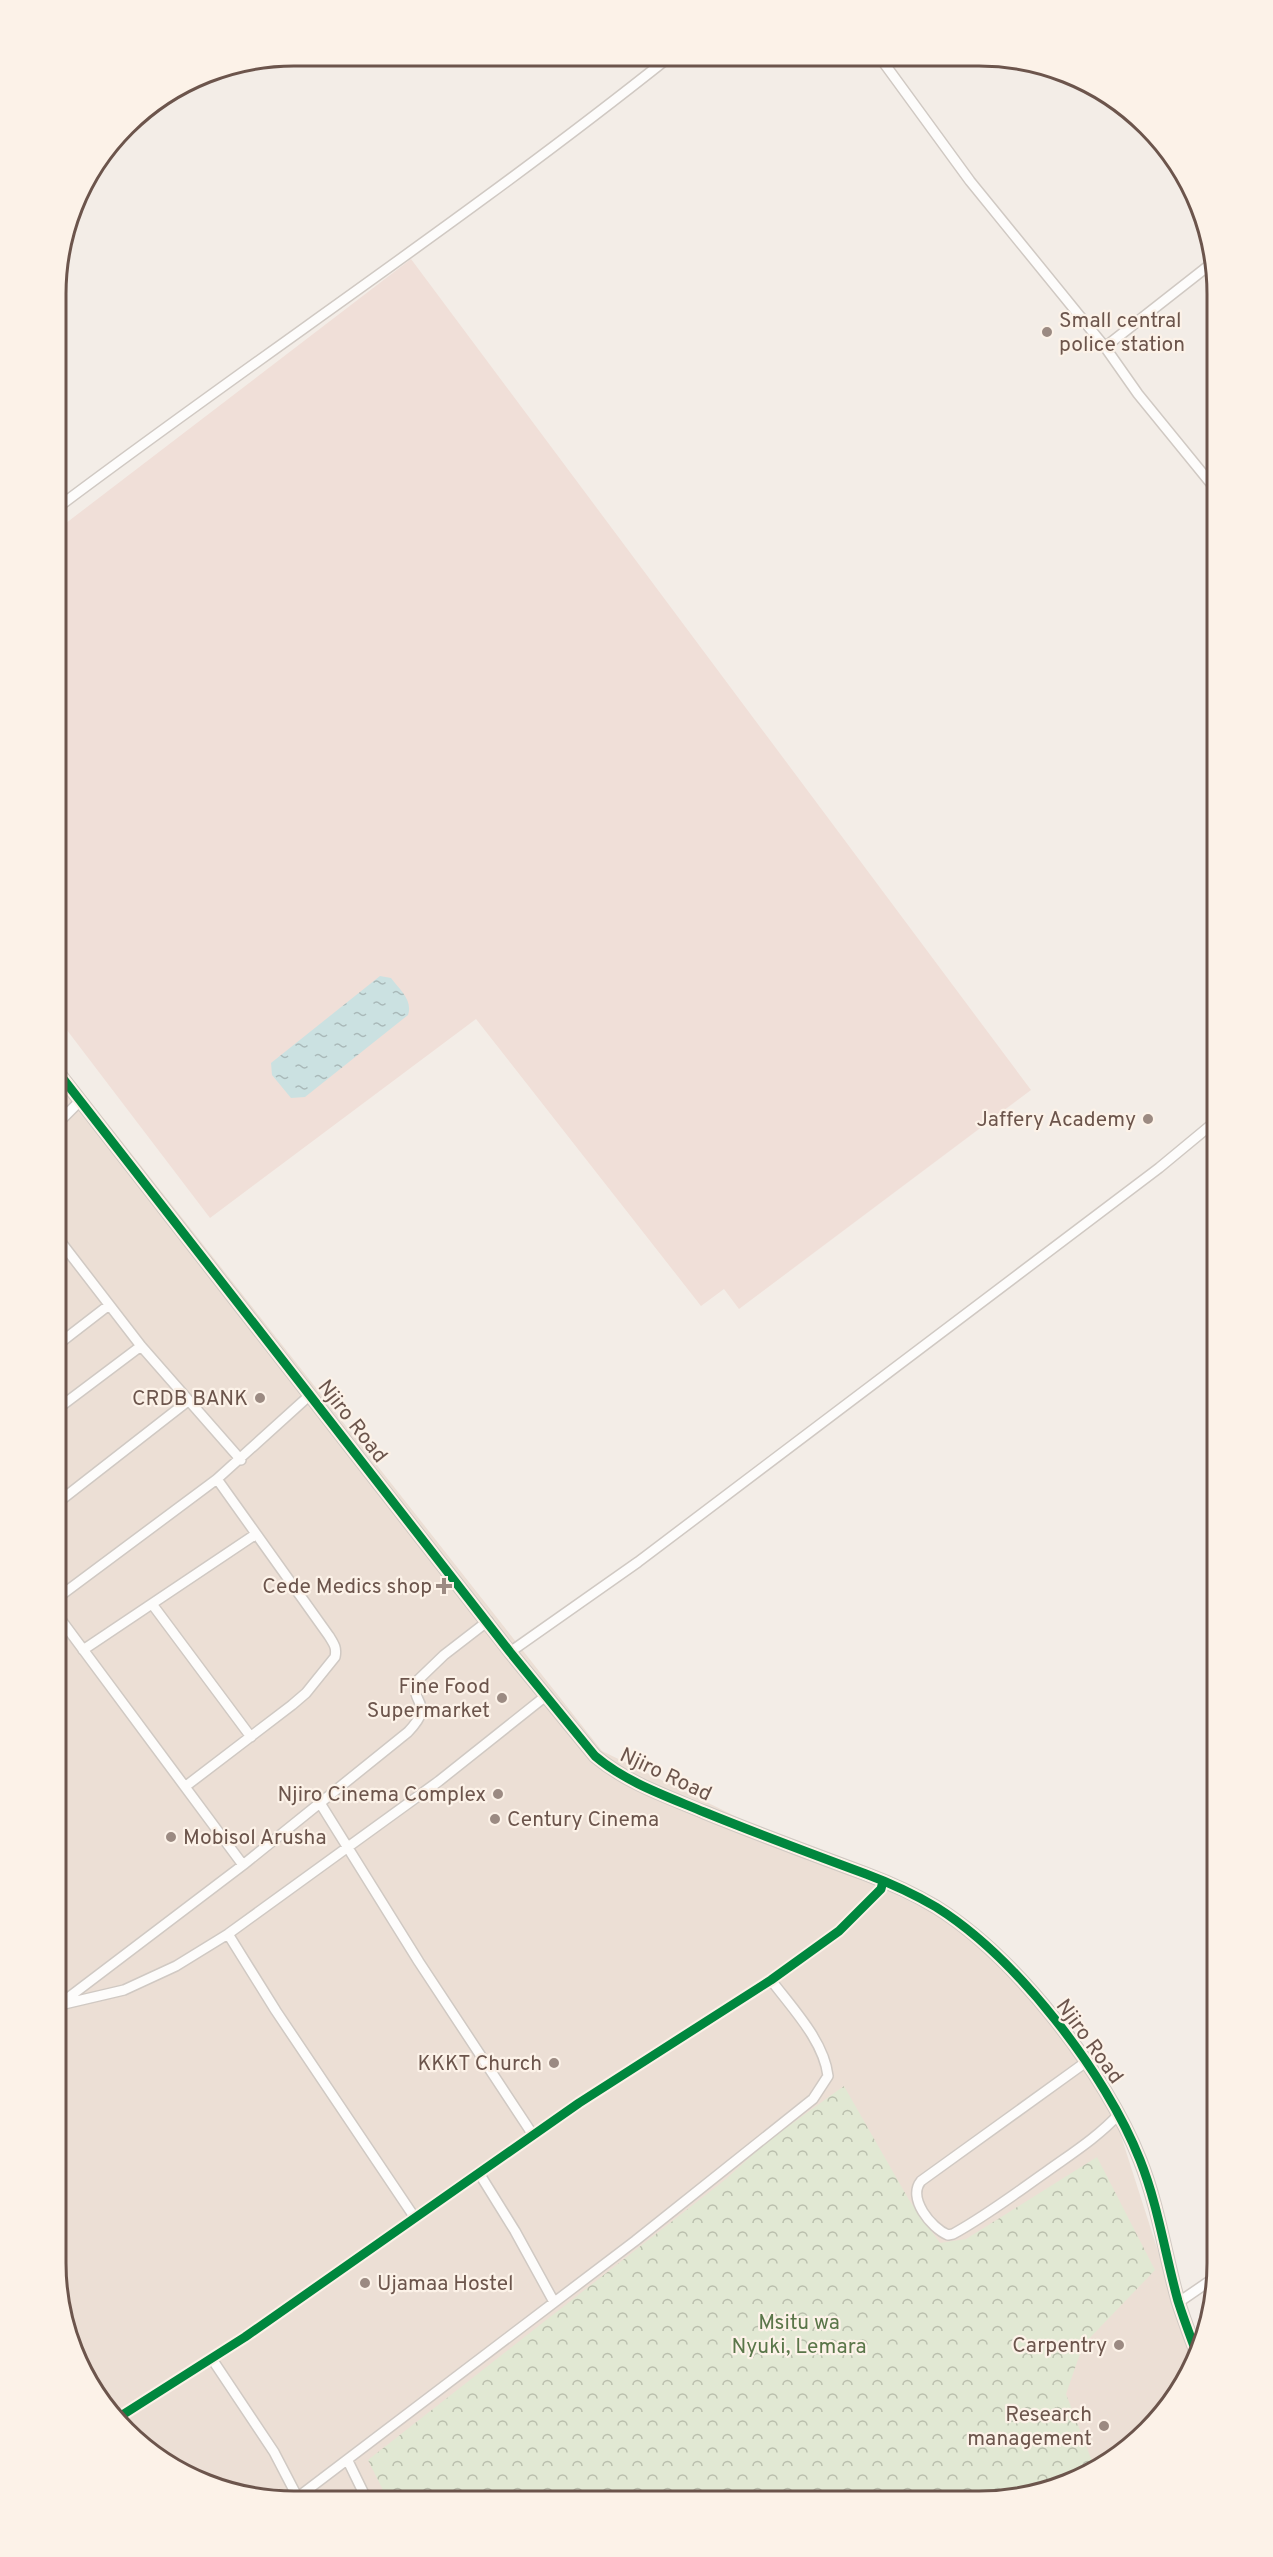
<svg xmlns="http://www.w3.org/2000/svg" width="1273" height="2557" viewBox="0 0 1273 2557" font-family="Overpass,sans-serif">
<defs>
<pattern id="forest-crowns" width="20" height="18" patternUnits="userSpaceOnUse" patternTransform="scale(1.5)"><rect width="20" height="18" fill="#e1e8d3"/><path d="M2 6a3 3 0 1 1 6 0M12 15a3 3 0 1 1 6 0" fill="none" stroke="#babfad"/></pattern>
<pattern id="water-ripples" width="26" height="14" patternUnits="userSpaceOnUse" patternTransform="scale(1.5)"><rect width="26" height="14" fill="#cbe1e1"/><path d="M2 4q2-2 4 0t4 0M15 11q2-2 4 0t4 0" fill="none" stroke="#a9b9b9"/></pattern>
</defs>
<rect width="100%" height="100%" fill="#f3ede7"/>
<!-- residential -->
<path fill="#ecdfd5" d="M 57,1059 L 602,1751 L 995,1943 L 1104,2083 L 1194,2363 L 1168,2408 L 1112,2461 L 1055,2489 L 979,2501 L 263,2499 L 203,2483 L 137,2442 L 96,2396 L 68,2339 L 56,2263 Z"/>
<!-- commercial -->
<path fill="#f0dfd8" d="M 411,259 L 1031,1090 L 739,1309 L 724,1289 L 701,1306 L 476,1019 L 210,1218 L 57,1017 L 57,530 Z"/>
<!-- forest -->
<path fill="url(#forest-crowns)" d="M 844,2086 L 909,2200 L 940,2243 L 966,2239 L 1097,2157 L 1155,2270 L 1083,2345 L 1066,2394 L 1095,2469 L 1055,2489 L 979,2501 L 388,2500 L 368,2460 L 726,2179 L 768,2141 Z"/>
<!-- water -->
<path fill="url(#water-ripples)" d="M 380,976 L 391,978 C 400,990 413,1000 408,1015 L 305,1097 L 291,1098 L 272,1075 L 271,1063 Z"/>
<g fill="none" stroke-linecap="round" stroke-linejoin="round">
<defs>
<path id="minor" d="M 881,59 L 970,181 L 1105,347 L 1138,394 L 1217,491
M 1105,347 L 1212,263
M 57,508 C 259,356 470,216 668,58
M 57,1124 L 80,1101
M 57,1237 L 141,1346 L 241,1460
M 56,1346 L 109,1305
M 56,1410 L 141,1346
M 56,1504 L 188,1401
M 56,1599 L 217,1479 L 310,1395
M 152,1604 L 251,1737
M 56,1613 L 243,1865
M 83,1650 L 256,1534
M 510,1652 L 638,1562 L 1159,1168 L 1217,1120
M 186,1786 L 292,1705 L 306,1693 L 335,1657 C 337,1648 334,1644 329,1636 L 217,1479
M 320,1803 L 419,1962 L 533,2135
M 228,1934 L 276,2011 L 415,2218
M 60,2005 L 124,1990 L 176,1966 L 228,1934 L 439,1781 L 547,1695
M 56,2007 L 243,1865 L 408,1732 C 437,1701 409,1706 417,1681 L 444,1655 L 488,1621
M 1086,2062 L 921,2181 C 907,2198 931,2228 948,2235 L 953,2234 C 986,2216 1016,2193 1046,2172 C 1071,2154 1098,2137 1119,2114
M 479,2173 L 515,2231 L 554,2302
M 1179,2302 L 1217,2276
M 212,2359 L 274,2452 L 299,2500
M 116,2419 L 245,2337 L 579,2103 L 771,1980 L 839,1931 L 881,1889 L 883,1881
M 348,2461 L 367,2500
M 298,2497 L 635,2241 L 813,2099 L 828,2076 C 824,2041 792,2008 771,1980"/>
<path id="tertiary" d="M 57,1071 L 510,1652 L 595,1756 C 627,1783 666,1796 704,1812 C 758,1834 812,1854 866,1874 C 890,1883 914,1894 936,1907 C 1016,1957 1106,2073 1140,2160 C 1158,2205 1165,2254 1178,2301 C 1184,2320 1191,2338 1198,2357"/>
</defs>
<!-- minor casing -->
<use href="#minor" stroke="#d0c9c3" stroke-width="12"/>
<!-- tertiary casing -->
<use href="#tertiary" stroke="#d0c9c3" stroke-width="15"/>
<!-- minor -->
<use href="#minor" stroke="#fdfcfb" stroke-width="9"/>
<!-- tertiary -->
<use href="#tertiary" stroke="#fdfcfb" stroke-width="12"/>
<defs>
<path id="cycleway" d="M 57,1071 L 510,1652 L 595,1756 C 627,1783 666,1796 704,1812 C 758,1834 812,1854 866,1874 C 890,1883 914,1894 936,1907 C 1016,1957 1106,2073 1140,2160 C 1158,2205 1165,2254 1178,2301 C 1184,2320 1191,2338 1198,2357
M 116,2419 L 245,2337 L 579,2103 L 771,1980 L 839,1931 L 881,1889 L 883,1881"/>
</defs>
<!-- cycleway casing -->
<use href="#cycleway" stroke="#fcf2e8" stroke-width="13"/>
<!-- cycleway -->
<use href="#cycleway" stroke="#00873e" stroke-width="9"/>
</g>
<!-- markers -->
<g fill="#9b8a82" stroke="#fcf2e8" stroke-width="2">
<circle cx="1047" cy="332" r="6"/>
<circle cx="1148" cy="1119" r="6"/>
<circle cx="260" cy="1398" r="6"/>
<path d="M441 1577h6v6h6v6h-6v6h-6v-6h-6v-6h6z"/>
<circle cx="502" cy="1698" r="6"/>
<circle cx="498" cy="1794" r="6"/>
<circle cx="495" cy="1819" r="6"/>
<circle cx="171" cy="1837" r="6"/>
<circle cx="554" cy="2063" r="6"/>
<circle cx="365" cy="2283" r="6"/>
<circle cx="1119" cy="2345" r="6"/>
<circle cx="1104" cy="2426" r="6"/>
</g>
<g text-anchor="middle" stroke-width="4.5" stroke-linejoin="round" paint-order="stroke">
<!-- poi labels -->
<g font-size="21" fill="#6c554c" stroke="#fcf2e8" text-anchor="end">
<text x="1059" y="327" text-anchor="start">Small central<tspan x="1059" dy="24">police station</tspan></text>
<text x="1136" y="1126">Jaffery Academy</text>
<text x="248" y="1405">CRDB BANK</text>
<text x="432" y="1593">Cede Medics shop</text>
<text x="490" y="1693">Fine Food<tspan x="490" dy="24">Supermarket</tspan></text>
<text x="486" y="1801">Njiro Cinema Complex</text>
<text x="507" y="1826" text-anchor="start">Century Cinema</text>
<text x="183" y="1844" text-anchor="start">Mobisol Arusha</text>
<text x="542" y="2070">KKKT Church</text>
<text x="377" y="2290" text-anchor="start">Ujamaa Hostel</text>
<text x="1107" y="2352">Carpentry</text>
<text x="1092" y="2421">Research<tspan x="1092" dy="24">management</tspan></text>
</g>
<!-- street labels -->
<g font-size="21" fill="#6c554c" stroke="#fcf2e8">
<text transform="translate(353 1421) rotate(52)" y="7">Njiro Road</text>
<text transform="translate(666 1774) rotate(25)" y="7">Njiro Road</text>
<text transform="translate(1090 2041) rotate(54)" y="7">Njiro Road</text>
</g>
<!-- park labels -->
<g font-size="21" fill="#5a7649" stroke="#fcf2e8">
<text x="799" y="2329">Msitu wa<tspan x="799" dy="24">Nyuki, Lemara</tspan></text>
</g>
</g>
<!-- crop -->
<path d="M0 0H1273V2557H0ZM294 66H979A228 228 0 0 1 1207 294V2263A228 228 0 0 1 979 2491H294A228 228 0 0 1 66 2263V294A228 228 0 0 1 294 66Z" fill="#fcf2e8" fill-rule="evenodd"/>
<path fill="none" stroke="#6c554c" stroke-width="3" d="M294 66H979A228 228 0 0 1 1207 294V2263A228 228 0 0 1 979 2491H294A228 228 0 0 1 66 2263V294A228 228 0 0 1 294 66Z"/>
</svg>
